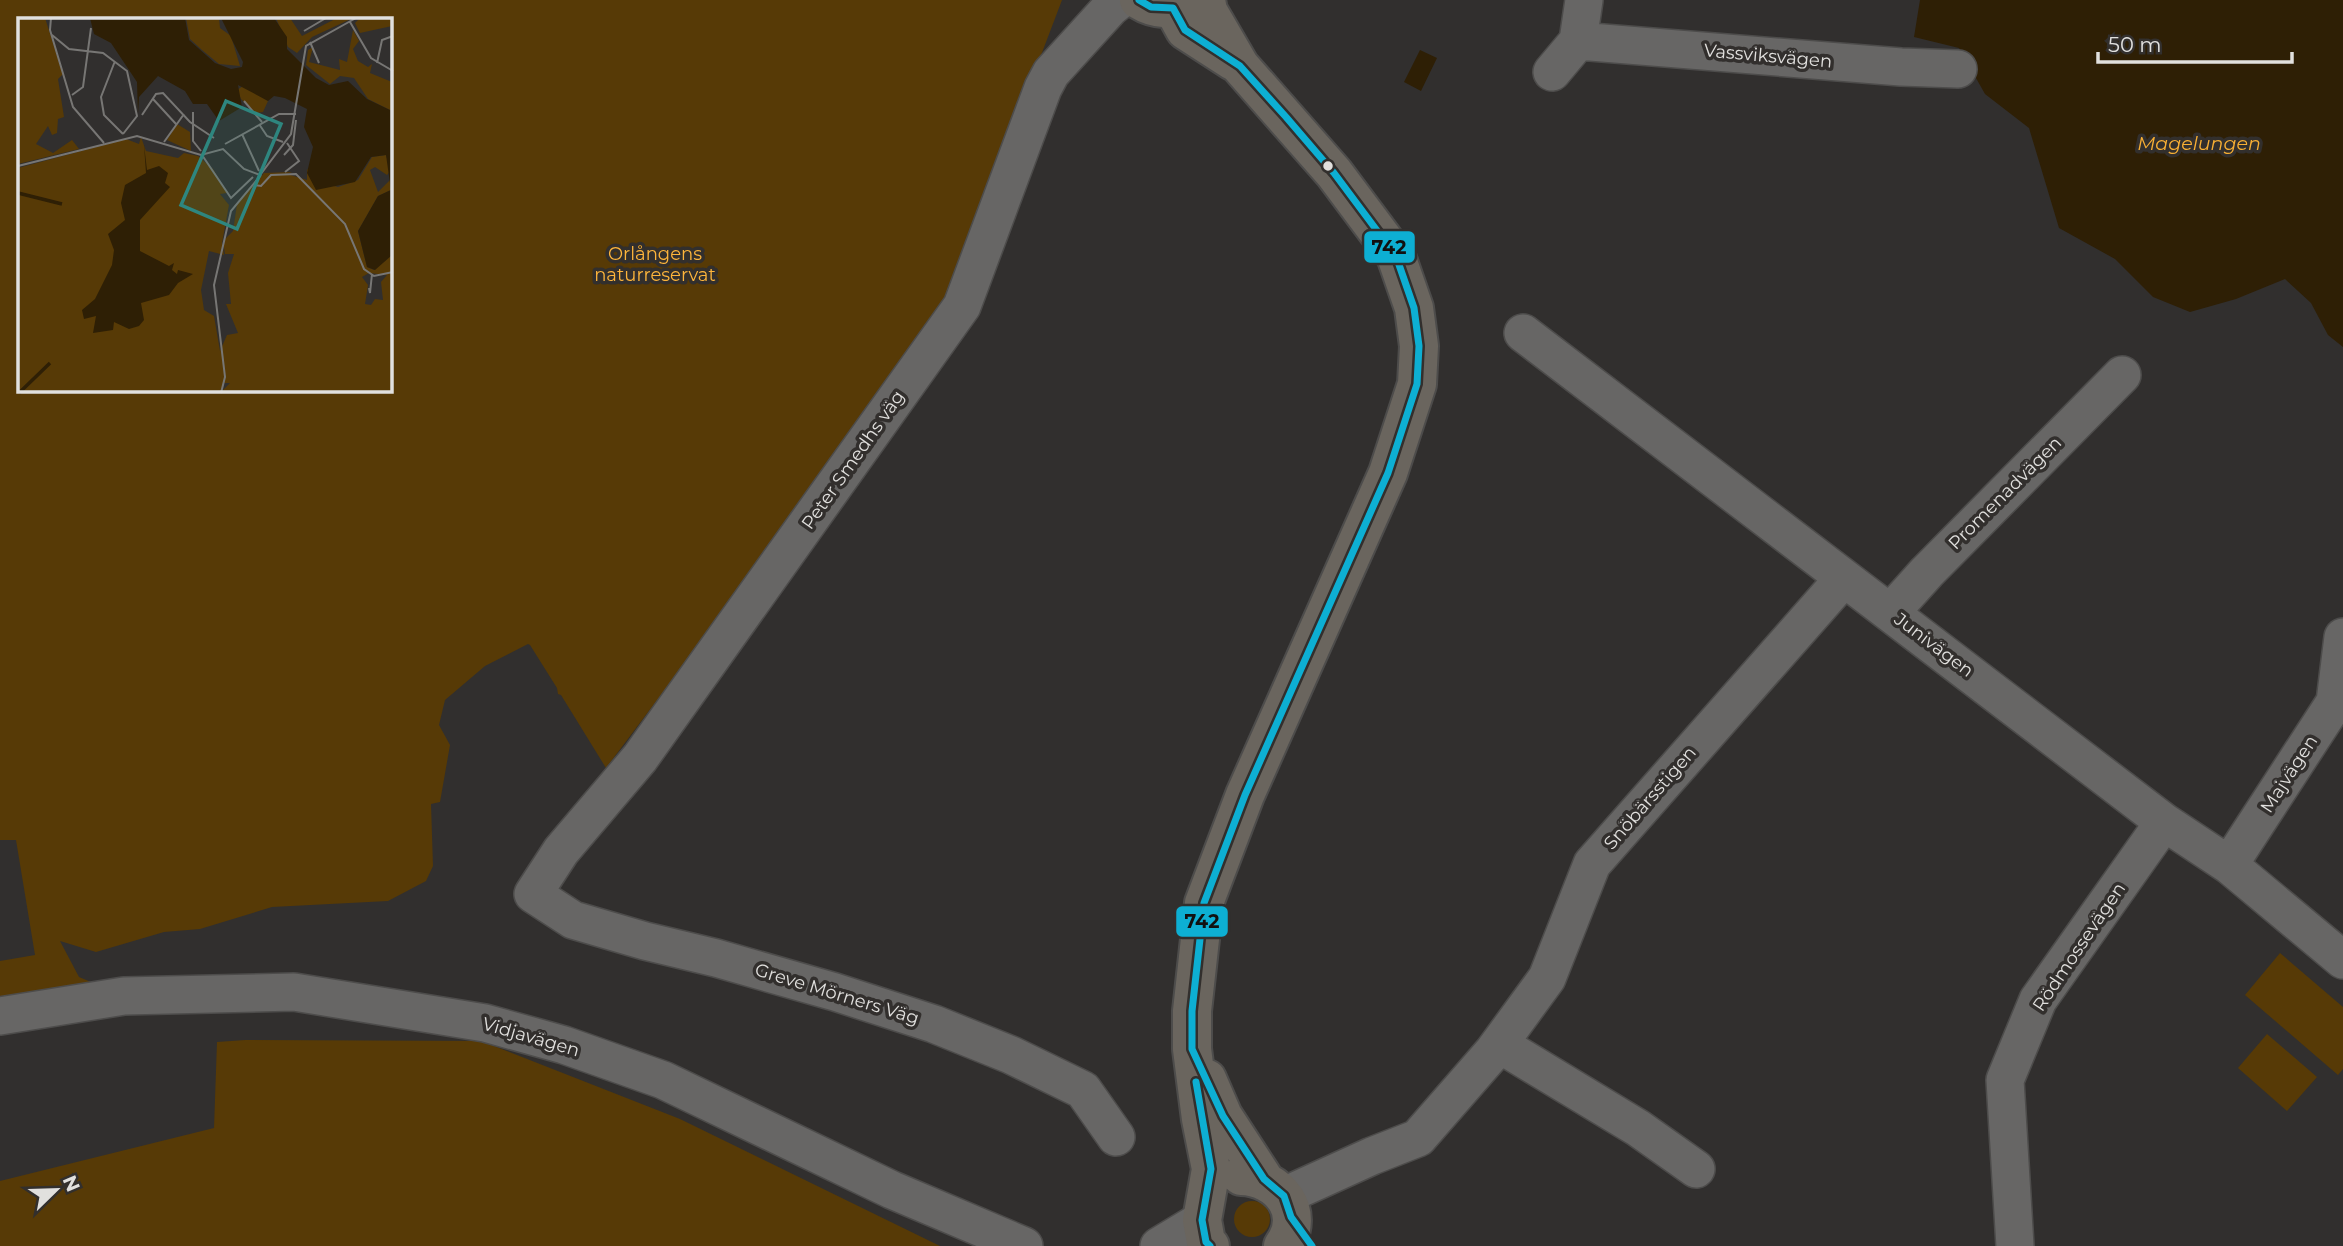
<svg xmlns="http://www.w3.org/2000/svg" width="2343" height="1246" viewBox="0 0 2343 1246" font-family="Montserrat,sans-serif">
<rect width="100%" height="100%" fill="#312f2e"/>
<!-- green -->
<path fill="#573a06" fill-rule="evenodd" d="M 0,0 L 1062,0 L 957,276 L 944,319 L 606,768 L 561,695 L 558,694 L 557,688 L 530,645 L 528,644 L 485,666 L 445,700 L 439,725 L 450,745 L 440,802 L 431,804 L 433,866 L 426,881 L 388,901 L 272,907 L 200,929 L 164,932 L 96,952 L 60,941 L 79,977 L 124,996 L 0,1016 L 0,961 L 35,955 L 16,840 L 0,840 ZM 19,19 L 390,19 L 390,390 L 19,390 Z
M 2280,953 L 2343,1007 L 2343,1069 L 2338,1075 L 2245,995 Z
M 2267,1034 L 2317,1077 L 2287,1111 L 2238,1068 Z
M 245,1040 L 481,1041 L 680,1119 L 940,1246 L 0,1246 L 0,1181 L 214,1128 L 217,1042 Z
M1234 1219a18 18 0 1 1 36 0a18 18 0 1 1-36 0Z"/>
<!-- water -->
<path fill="#2e1f05" d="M 1920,0 L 2343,0 L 2343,347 L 2328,335 L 2311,303 L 2285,279 L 2236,299 L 2190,312 L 2153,297 L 2115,259 L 2059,228 L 2029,128 L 1985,94 L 1959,48 L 1914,37 Z
M 1420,50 L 1437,58 L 1421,91 L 1404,82 Z"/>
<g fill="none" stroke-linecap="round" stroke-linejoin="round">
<defs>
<path id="minor" d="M 1578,41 L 1901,67 L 1958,69
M 1552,72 L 1578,41 L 1584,0
M 1523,333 L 2164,822 L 2229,865 L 2343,960
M 1891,612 L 1927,572 L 2122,375
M 2229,865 L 2335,702 L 2343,637
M 0,1016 L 124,996 L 294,992 L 485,1023 L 564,1045 L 663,1080 L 892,1190 L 1024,1246
M 1499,1044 L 1638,1128 L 1696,1169
M 1116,1137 L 1083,1090 L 1011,1055 L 934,1024 L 835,992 L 716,958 L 645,941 L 573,920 L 533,894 L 561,851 L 640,758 L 962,306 L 1043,88 L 1051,73 L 1110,8 L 1120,0
M 1284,1196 L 1372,1156 L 1418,1138 L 1493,1052 L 1547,978 L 1592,864 L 1844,578
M 1159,1246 L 1202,1220
M 2015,1246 L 2005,1080 L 2038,1000 L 2164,822"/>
<path id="major" d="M 1139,0 C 1155,10 1175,12 1190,0
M 1206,0 L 1208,11 L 1240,66 L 1334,173 L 1396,256 L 1414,308 L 1419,346 L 1417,384 L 1388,473 L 1245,795 L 1204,903 L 1192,1011 L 1192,1049 L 1201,1119 L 1211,1169 L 1202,1220 L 1206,1242 L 1210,1246
M 1173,8 L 1185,30 L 1233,61
M 1207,1079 L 1223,1116 L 1264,1179
M 1241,1176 C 1279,1177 1307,1212 1283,1246"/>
</defs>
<!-- minor casing -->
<use href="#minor" stroke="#4d4c4b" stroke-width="40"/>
<!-- major casing -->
<use href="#major" stroke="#4d4c4b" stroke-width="42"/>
<!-- minor -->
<use href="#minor" stroke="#676665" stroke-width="37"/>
<!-- major -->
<use href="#major" stroke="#6a655e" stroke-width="38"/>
<defs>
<path id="bus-1" d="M 1139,0 L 1151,7 L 1173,8 L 1185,30 L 1240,66 L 1286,117 L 1334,173 L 1396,256 L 1414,308 L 1419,346 L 1417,384 L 1388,473 L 1245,795 L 1204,903 L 1192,1011 L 1192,1049 L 1223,1116 L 1264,1179 L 1284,1196 L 1291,1217 L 1312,1246
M 1196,1082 L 1211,1169 L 1202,1220 L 1206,1242 L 1210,1246"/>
</defs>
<!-- bus-1 casing -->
<use href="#bus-1" stroke="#322f2d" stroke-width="12"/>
<!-- bus-1 -->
<use href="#bus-1" stroke="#0dafd3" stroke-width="7"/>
</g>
<!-- markers -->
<circle fill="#e1e0de" stroke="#322f2d" stroke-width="2.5" cx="1328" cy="166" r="6"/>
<g text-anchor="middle" stroke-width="7" stroke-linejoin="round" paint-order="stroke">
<!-- street labels -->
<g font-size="18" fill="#e1e0de" stroke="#322f2d">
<text transform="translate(1768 56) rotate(5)" y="6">Vassviksvägen</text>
<text transform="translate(853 460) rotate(-55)" y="6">Peter Smedhs väg</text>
<text transform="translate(2005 493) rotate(-45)" y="6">Promenadvägen</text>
<text transform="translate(1934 645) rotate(37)" y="6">Junivägen</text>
<text transform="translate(2289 774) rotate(-57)" y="6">Majvägen</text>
<text transform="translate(1650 798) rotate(-49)" y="6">Snöbärsstigen</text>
<text transform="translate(2079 947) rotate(-56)" y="6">Rödmossevägen</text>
<text transform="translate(837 994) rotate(17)" y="6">Greve Mörners Väg</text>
<text transform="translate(531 1037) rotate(16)" y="6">Vidjavägen</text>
</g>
<!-- park labels -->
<g font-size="18" fill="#feb53b" stroke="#322f2d">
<text x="655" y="260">Orlångens<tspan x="655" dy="21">naturreservat</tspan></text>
</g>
<!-- water labels -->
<g font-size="19" font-style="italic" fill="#f8af34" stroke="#322f2d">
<text x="2199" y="150">Magelungen</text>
</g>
</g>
<!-- overview -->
<g transform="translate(18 18)">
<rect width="374" height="374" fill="#312f2e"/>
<path d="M 0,0 L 27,0 L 45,56 L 40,61 L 46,99 L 40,101 L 39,115 L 34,117 L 30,108 L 18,126 L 35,135 L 54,122 L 61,131 L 0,146 ZM 168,0 L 201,0 L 202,10 L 213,18 L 222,48 L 201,46 L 184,32 L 172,21 ZM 258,0 L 272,0 L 284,18 L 319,0 L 335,0 L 294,19 L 279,35 L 270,29 ZM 342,0 L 374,0 L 374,8 L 342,15 L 337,5 ZM 335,12 L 341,23 L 335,31 L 340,43 L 350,49 L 354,46 L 352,55 L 374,64 L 374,93 L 350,81 L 336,60 L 322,58 L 312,66 L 288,47 L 290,32 L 295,29 L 291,44 L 322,52 L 321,41 L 329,44 ZM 225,68 L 250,83 L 245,94 L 238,95 L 223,81 L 219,72 ZM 159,106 L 172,114 L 173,133 L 149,122 ZM 123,119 L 128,133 L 160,140 L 166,135 L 180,138 L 195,151 L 209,175 L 202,176 L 211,187 L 204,225 L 206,237 L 191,233 L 183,272 L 186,292 L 196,298 L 202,333 L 209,317 L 220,315 L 208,286 L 213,286 L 210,255 L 216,236 L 207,236 L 205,223 L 215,213 L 219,186 L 246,155 L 274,154 L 269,156 L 289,162 L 289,151 L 299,163 L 320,169 L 340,162 L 354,139 L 368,137 L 373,152 L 369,157 L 357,149 L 352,152 L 360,174 L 372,162 L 373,172 L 360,178 L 340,213 L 349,249 L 356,252 L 374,237 L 374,374 L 203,374 L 212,365 L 206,365 L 202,375 L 0,374 L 0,150 L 108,121 L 121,126 ZM 351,255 L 369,257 L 363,264 L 365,282 L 357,281 L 353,287 L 347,286 L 350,267 L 344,259 Z" fill="#573a06" fill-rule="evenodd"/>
<path d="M 72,0 L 167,0 L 171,22 L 197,45 L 213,51 L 224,49 L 225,44 L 203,0 L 256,0 L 269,19 L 269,31 L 298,60 L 311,67 L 330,63 L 349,81 L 374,93 L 374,237 L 357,252 L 349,249 L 340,213 L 360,178 L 373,172 L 368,137 L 353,139 L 337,164 L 298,172 L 289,155 L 295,129 L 286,109 L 289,91 L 267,80 L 256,78 L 250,83 L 220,67 L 224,89 L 201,103 L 189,86 L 175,86 L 167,73 L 140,58 L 121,79 L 120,96 L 119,64 L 93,25 L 76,16 ZM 126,127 L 129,152 L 141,148 L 150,155 L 147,165 L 152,169 L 122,202 L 122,233 L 151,248 L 156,245 L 154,252 L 159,256 L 160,252 L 175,256 L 160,265 L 151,277 L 123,285 L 126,302 L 121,308 L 111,311 L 96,304 L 95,312 L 75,315 L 78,298 L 66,301 L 64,292 L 77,281 L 94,247 L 96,232 L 90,216 L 107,202 L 103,185 L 107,167 L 128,155 Z" fill="#2e1f05"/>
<path fill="none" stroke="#2e1f05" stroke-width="3.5" d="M 0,175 L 44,186M 1,375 L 32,345"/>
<path fill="none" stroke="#777674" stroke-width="2" d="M 33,0 L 32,12 L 55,89 L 86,125M 332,4 L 353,40 L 375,53M 286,13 L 308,0M 34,17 L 51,31 L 85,35 L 109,53 L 119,98 L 105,116M 292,24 L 301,45M 97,43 L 83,79 L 86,97 L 105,116M 359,45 L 364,22 L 375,18M 54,77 L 65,69 L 73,10M 135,81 L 158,106M 226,83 L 244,104M 175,94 L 175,123 L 183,133M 124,97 L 138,76 L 145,75 L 172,104 L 196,120M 241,106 L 249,118 L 265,124M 224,116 L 241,153M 146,124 L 166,96M 207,126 L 261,96 L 278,96M 184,137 L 213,180 L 235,159M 266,137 L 275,127 L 278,102M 0,148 L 119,118 L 183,137 L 205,131 L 226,151 L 242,157 L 273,116 L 288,28 L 338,0M 267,154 L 281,143 L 269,125M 236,167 L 243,168 L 253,157 L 278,156 L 327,206 L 346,251 L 356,258 L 375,254M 351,270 L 352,275 L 354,256M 203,375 L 207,359 L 196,267 L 213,193 L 243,157"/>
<path fill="#2e867f" fill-opacity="0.15" stroke="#2e867f" stroke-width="3.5" d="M 208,83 L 263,106 L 219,211 L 163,187 Z"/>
<rect width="374" height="374" fill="none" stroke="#e1e0de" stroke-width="3.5"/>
</g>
<g stroke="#322f2d" stroke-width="2.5">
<rect x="1363" y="230" width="53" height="34" rx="7" fill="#0dafd3"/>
<rect x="1175" y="905" width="54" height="33" rx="7" fill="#0dafd3"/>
</g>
<g font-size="19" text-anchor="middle" font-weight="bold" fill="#111">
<text x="1389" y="254">742</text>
<text x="1202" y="928">742</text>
</g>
<!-- north arrow -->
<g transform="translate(56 1190) rotate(67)" stroke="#322f2d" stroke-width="5" paint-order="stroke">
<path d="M0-5L12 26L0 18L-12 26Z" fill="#e1e0de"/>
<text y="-10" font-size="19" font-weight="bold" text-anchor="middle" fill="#e1e0de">N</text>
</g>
<!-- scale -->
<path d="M2098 52v10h194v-10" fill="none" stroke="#e1e0de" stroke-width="3.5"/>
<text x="2108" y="52" font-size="21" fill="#e1e0de" stroke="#322f2d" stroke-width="5" paint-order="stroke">50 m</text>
</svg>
